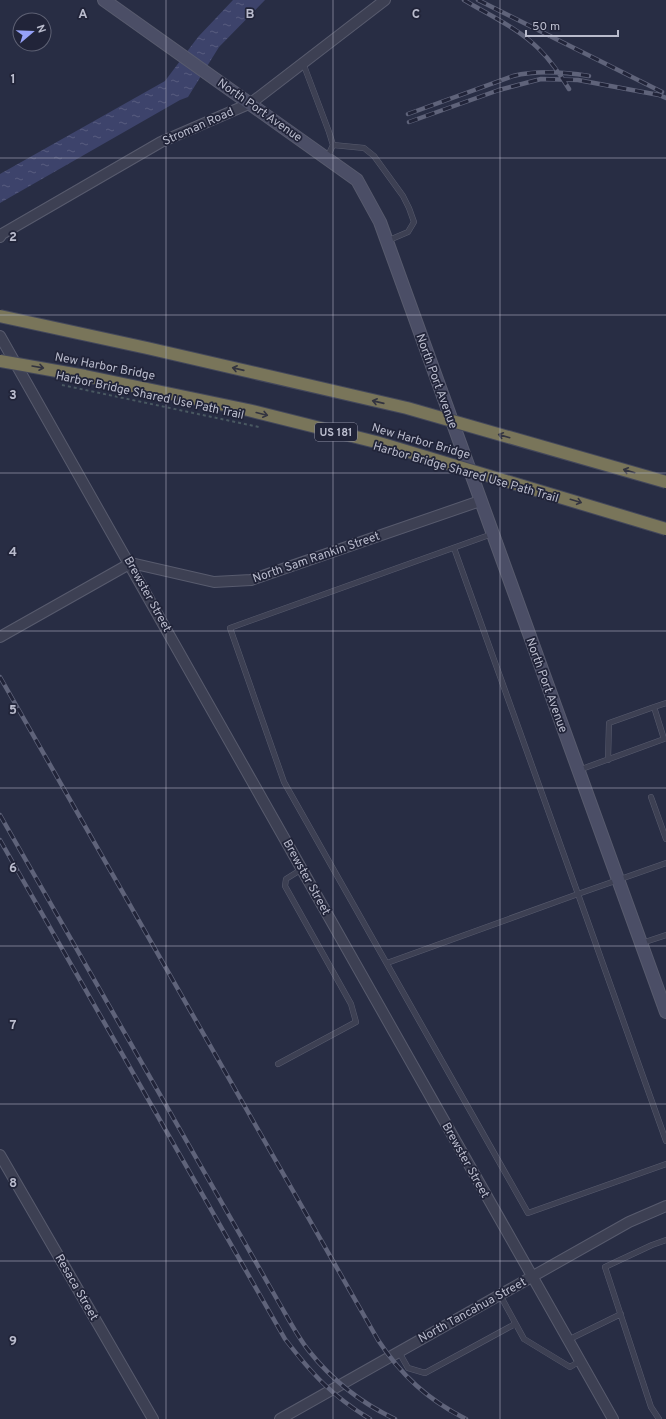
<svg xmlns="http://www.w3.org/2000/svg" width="666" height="1419" viewBox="0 0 666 1419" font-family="Overpass,sans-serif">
<defs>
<pattern id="water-ripples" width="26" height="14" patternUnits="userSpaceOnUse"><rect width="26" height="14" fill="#3d436b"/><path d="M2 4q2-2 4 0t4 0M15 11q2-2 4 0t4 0" fill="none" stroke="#575c7f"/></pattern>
</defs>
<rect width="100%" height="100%" fill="#282d44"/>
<!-- water -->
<path fill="url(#water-ripples)" d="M 233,0 L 265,0 L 219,47 L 188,97 L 180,100 L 0,203 L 0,174 L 165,81 L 198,37 Z"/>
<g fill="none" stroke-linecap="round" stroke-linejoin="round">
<defs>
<path id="lane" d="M 303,63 L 329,132 L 333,145 L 327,158
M 333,145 L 364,148 L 374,156 L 403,196 L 409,208 L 414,222 L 408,232 L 387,241
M 492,534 L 230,628 L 284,782 L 528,1213 L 666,1164
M 654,707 L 666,703
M 579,770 L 664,739 L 654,707 L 609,723 L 608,760
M 651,797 L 666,839
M 666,863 L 578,894 L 666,1141
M 642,943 L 666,935
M 387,963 L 578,894 L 454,548
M 278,1064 L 356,1022 L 351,1004 L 285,886 L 286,879 L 302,869
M 500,1295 L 524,1339 L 570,1367 L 580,1361
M 568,1340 L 621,1314
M 399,1352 L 408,1368 L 425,1373 L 515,1324
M 659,1419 L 651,1407 L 605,1267 L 652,1245 L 666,1240"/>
<path id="street" d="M 0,237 L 2,234 L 161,142 L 251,103 L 385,0
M 0,336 C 207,695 407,1059 613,1419
M 0,637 L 131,563 L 214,582 L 251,580 L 480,501
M 0,1155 L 153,1419
M 280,1419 L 629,1222 L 666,1206"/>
<path id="secondary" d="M 104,0 L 357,180 L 380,222 L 666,1012"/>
</defs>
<!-- lane casing -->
<use href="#lane" stroke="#585b6e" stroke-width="6"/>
<!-- street casing -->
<use href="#street" stroke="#585b6e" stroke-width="12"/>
<!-- secondary casing -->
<use href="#secondary" stroke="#585b6e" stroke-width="14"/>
<!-- lane -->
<use href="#lane" stroke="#3d4053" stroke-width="5"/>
<!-- street -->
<use href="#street" stroke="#3d4053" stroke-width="10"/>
<!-- secondary -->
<use href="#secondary" stroke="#4b4e66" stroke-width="12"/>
<defs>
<path id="rail" d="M 464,0 C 489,15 518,28 539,49 C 551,61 560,74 569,89
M 478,0 L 662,92
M 408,114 L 513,76 C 538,70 564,72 589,76
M 409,122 L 499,90 L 541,79 L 578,80 L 659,95 L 666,98
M 0,677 L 378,1340 C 401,1375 428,1400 466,1419
M 0,815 L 278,1301 C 288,1318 297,1336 309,1351 C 332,1380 361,1403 395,1419
M 0,840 L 285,1339 C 312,1374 332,1396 370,1419"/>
</defs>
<!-- rail casing -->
<use href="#rail" stroke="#5f637a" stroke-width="4.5"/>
<!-- rail -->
<use href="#rail" stroke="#212439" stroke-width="3" stroke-dasharray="9" stroke-linecap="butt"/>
<defs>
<path id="highway-bridge" d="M 0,316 L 147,348 L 407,408 L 666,482
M 0,361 L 85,376 L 248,410 L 376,442 L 666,529"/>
</defs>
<!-- highway-bridge casing -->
<use href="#highway-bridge" stroke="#44485b" stroke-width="14" stroke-linecap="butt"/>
<!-- path-bridge -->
<path stroke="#495861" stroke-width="2" stroke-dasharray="3 3" stroke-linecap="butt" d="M 62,385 L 259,427"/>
<!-- highway-bridge -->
<use href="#highway-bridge" stroke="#79755a" stroke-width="12"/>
</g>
<!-- one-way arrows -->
<defs><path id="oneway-shaft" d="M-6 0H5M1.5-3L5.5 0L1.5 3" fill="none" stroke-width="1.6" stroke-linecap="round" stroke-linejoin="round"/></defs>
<g stroke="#333440">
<use href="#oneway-shaft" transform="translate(38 367) rotate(10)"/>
<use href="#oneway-shaft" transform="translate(238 369) rotate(-167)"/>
<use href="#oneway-shaft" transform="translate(378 402) rotate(-167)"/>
<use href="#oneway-shaft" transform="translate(262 414) rotate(14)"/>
<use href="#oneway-shaft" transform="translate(504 436) rotate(-164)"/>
<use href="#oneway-shaft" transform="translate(629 471) rotate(-164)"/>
<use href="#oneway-shaft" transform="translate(576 501) rotate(17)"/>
</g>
<!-- grid -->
<path fill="none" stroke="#babccd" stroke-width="1" stroke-opacity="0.55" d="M 166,0 L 166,1419M 333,0 L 333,1419M 500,0 L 500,1419M 0,158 L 666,158M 0,315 L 666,315M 0,473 L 666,473M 0,631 L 666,631M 0,788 L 666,788M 0,946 L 666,946M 0,1104 L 666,1104M 0,1261 L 666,1261"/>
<g text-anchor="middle" stroke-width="3.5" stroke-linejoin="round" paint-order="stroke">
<!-- shield labels -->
<rect fill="#212439" stroke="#8c8ea1" stroke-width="1" x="315" y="423" width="42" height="18" rx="3"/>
<g font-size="11" font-weight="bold" fill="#babccd">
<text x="336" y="436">US 181</text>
</g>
<!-- street labels -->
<g font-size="12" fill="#babccd" stroke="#212439">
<text transform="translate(260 110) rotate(35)" y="4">North Port Avenue</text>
<text transform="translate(198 126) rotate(-24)" y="4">Stroman Road</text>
<text transform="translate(105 366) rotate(11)" y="4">New Harbor Bridge</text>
<text transform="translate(437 381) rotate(70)" y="4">North Port Avenue</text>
<text transform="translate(150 395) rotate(12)" y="4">Harbor Bridge Shared Use Path Trail</text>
<text transform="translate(421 441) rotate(16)" y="4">New Harbor Bridge</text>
<text transform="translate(466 472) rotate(16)" y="4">Harbor Bridge Shared Use Path Trail</text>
<text transform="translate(316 557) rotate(-19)" y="4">North Sam Rankin Street</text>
<text transform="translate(148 594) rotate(61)" y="4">Brewster Street</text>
<text transform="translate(547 685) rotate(70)" y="4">North Port Avenue</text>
<text transform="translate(307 877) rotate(61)" y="4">Brewster Street</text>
<text transform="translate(466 1160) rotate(61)" y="4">Brewster Street</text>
<text transform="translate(77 1287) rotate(60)" y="4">Resaca Street</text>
<text transform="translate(472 1310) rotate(-29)" y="4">North Tancahua Street</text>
</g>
</g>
<g font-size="13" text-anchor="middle" font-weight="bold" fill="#babccd" stroke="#212439" stroke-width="3.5" stroke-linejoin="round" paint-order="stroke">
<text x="83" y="18">A</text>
<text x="250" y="18">B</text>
<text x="416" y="18">C</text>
<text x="13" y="83">1</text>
<text x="13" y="241">2</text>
<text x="13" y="399">3</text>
<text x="13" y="556">4</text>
<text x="13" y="714">5</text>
<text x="13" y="872">6</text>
<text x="13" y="1029">7</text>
<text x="13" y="1187">8</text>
<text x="13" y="1345">9</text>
</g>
<!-- north arrow -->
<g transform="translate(32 32) rotate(71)"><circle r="19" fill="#212439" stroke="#5e6174"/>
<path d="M0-3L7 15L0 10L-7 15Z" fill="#95a1f7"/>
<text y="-6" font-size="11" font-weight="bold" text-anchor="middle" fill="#babccd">N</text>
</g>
<!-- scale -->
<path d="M526 30v6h92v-6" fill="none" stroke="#babccd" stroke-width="2"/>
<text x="532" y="30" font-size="12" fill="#babccd" stroke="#212439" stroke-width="3" paint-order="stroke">50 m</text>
</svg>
